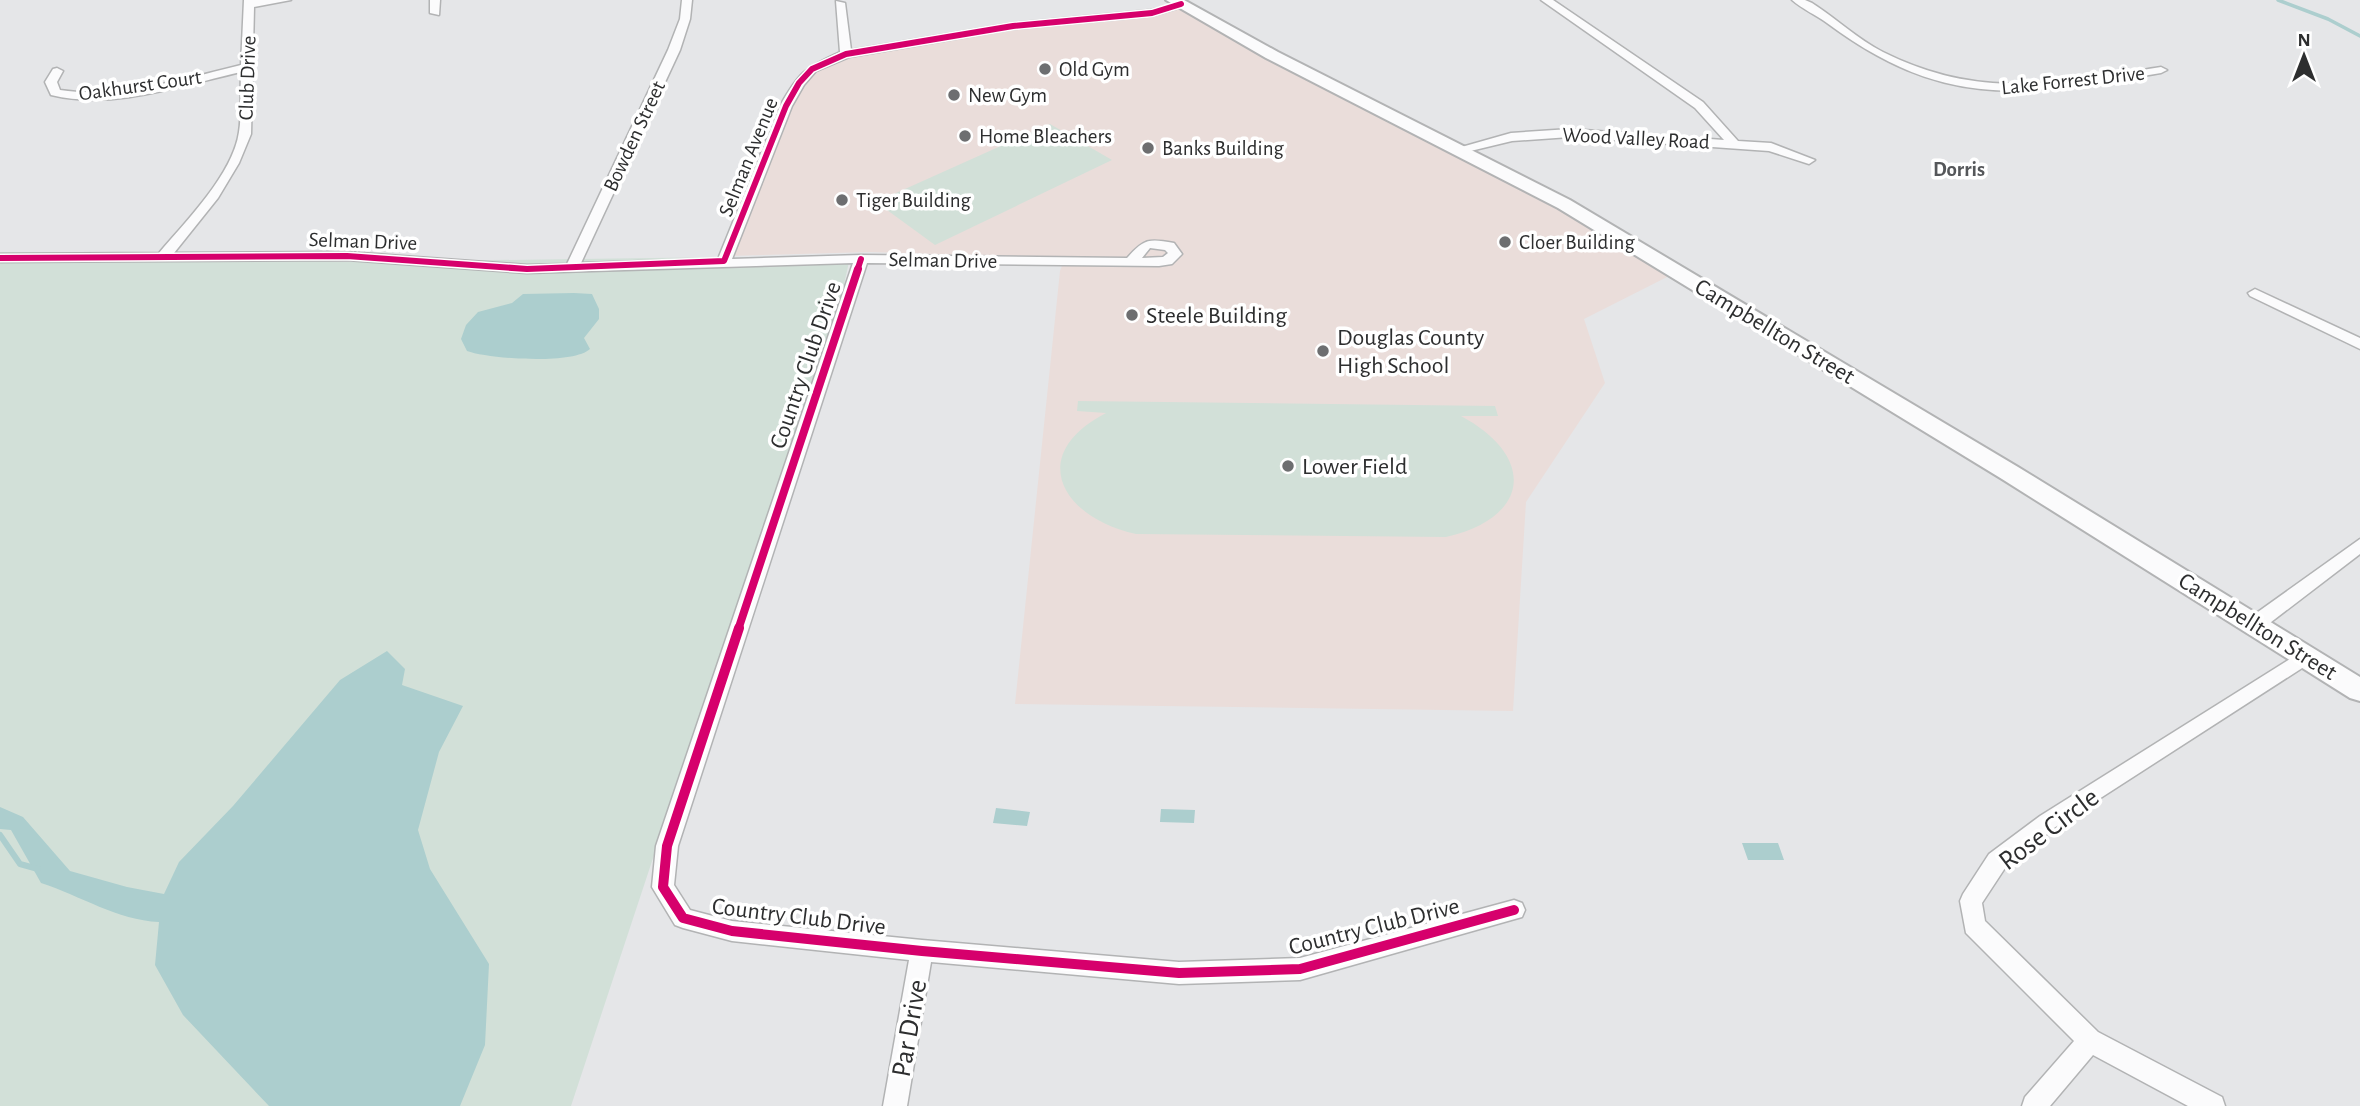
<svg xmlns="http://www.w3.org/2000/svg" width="2360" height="1106" viewBox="0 0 2360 1106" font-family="'Alegreya Sans',sans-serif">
<rect width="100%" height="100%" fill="#e5e6e8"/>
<!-- education -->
<path fill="#eaddda" d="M 1181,4 L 1677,272 L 1584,319 L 1605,383 L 1526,502 L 1513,711 L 1015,704 L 1060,271 L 1065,258 L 870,252 L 727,256 L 799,83 L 829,61 L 950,36 L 1152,13 Z"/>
<!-- green -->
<path fill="#d2e0d8" d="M 1050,124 L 1112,160 L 935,245 L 876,202 Z
M 0,252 L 65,252 L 351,262 L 723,257 L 849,262 L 830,347 L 753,556 L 571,1106 L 0,1106 Z
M 1078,401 L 1495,406 L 1498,416 L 1461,416 C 1537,457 1530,518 1446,537 L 1136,534 C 1062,518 1025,455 1106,413 L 1077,411 Z"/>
<!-- water -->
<path fill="#accece" d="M 574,293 L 592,294 L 599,309 L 599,319 L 584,338 L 590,349 C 573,365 489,359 467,351 L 461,339 L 466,325 L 478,312 L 512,303 L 523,294 Z
M 387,651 L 405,669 L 402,685 L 463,706 L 439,752 L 418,830 L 430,869 L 489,964 L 485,1045 L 460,1106 L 269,1106 L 183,1015 L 155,965 L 159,922 C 117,920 81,896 41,883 L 11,830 L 0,829 L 0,807 L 23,817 L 70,871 L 127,887 L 164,894 L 179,862 L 233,806 L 340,680 Z
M 996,808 L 1030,812 L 1027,826 L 993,823 Z
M 1161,809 L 1195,810 L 1194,823 L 1160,822 Z
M 1742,843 L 1778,843 L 1784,860 L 1748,860 Z"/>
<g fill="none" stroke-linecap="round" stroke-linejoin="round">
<!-- stream-far1 -->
<path stroke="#accece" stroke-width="3.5" d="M 2278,0 L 2328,19 L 2360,36"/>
<!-- stream -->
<path stroke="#accece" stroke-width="6" d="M 0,835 L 20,864 L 38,869"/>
<defs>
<path id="street" d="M 244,0 L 291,0 L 254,7 L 251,134 L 239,163 L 218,198 L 174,253 L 347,252 L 527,265 L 567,264 L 668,50 L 680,19 L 682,0 L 692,0 L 690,19 L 680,50 L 581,263 L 718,259 L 780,106 C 799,72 805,68 840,52 L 836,1 L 845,3 L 851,50 L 1013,23 L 1151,10 L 1185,2 L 1185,6 L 1152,16 L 1013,29 L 849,57 L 816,71 L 804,85 L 792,106 L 732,259 L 861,255 L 1127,258 C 1144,239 1148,238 1174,243 L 1182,254 L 1172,264 L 1159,266 L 867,263 L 678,846 L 674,885 L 690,910 L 732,921 L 922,940 L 1179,962 L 1300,958 L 1514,900 L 1522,903 L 1525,910 L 1522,917 L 1300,980 L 1179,984 L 931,962 L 907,1106 L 883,1106 L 909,960 L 732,941 L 683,928 L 675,925 L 652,887 L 656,846 L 853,263 L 527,273 L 347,260 L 0,262 L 0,254 L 159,253 C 186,221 233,174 239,132 C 242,113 240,92 241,72 C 180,86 113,110 51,95 L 45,82 L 53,69 L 57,68 L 63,71 L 57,82 L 60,90 C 121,99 183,79 241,65 ZM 1150,248 L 1165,250 L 1168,253 L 1163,257 L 1142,258 Z
M 430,0 L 440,0 L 439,15 L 430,13 Z
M 1541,0 L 1553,0 L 1703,102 L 1738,141 L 1771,143 L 1815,160 L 1809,164 L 1769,151 L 1570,137 L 1512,141 L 1458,154 L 1458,148 L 1511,133 L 1570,129 L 1724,140 L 1695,108 Z
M 1792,0 L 1805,0 L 1812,3 C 1836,18 1857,39 1883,52 C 1981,101 2058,83 2161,67 L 2167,70 L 2161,73 C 2023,95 1947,112 1827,23 C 1816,15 1802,9 1792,0 Z
M 2255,289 L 2360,338 L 2360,349 L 2250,296 L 2248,293 Z
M 2360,539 L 2360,554 L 2262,629 L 2248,629 L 2246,624 L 2248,619 Z
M 2306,649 L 2313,651 L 2315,656 L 2313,661 L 2054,828 L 2005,868 L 1982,903 L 1985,921 L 2098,1032 L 2222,1097 L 2225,1106 L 2188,1106 L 2093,1055 L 2050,1106 L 2022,1106 L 2025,1097 L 2074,1041 L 1966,933 L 1960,901 L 1963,894 L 1989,854 L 2040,816 Z"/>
<path id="secondary" d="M 1166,0 L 1184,0 L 1278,52 L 1570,200 L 2018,467 L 2360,677 L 2360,701 L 2350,698 L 2002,479 L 1558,208 L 1266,58 Z"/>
</defs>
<!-- street casing -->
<use href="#street" stroke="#b2b3b4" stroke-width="3"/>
<!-- secondary casing -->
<use href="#secondary" stroke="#b2b3b4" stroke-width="4"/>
<!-- street -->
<use href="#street" fill="#fbfbfc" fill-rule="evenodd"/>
<!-- secondary -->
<use href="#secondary" fill="#fbfbfc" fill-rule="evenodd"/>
<defs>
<path id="cycleway-far2" d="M 0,258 L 347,256 L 527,269 L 724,261 L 786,106 L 799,83 L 812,69 L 846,54 L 1013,26 L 1152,13 L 1181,4
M 857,271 L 861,259"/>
<path id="cycleway-far1" d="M 738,630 L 858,269"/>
<path id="cycleway" d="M 739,628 L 667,846 L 663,887 L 683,918 L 732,931 L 922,951 L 1179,973 L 1300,969 L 1514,910"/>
</defs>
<!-- cycleway-far2 casing -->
<use href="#cycleway-far2" stroke="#fff" stroke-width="9"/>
<!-- cycleway-far1 casing -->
<use href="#cycleway-far1" stroke="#fff" stroke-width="12"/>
<!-- cycleway casing -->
<use href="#cycleway" stroke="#fff" stroke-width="15"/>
<!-- cycleway-far2 -->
<use href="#cycleway-far2" stroke="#d6006c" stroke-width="6"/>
<!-- cycleway-far1 -->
<use href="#cycleway-far1" stroke="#d6006c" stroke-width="8"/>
<!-- cycleway -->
<use href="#cycleway" stroke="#d6006c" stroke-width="10"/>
</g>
<!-- markers -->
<g fill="#6d6e70" stroke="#fff" stroke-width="2.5">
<circle cx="1045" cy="69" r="7"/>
<circle cx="954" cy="95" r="7"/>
<circle cx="965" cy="136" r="7"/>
<circle cx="1148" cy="148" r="7"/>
<circle cx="842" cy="200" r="7"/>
<circle cx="1505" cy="242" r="7"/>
<circle cx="1132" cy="315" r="7"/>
<circle cx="1323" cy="351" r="7"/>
<circle cx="1288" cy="466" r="7"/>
</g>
<g text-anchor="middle" stroke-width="7" stroke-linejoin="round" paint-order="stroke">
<!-- far-poi labels -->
<g font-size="21" fill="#2d2e2f" stroke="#fff" text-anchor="start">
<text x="1059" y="76">Old Gym</text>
<text x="968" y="102">New Gym</text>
<text x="979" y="143">Home Bleachers</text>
<text x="1162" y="155">Banks Building</text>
<text x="856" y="207">Tiger Building</text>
<text x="1519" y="249">Cloer Building</text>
</g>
<!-- far-street labels -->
<g font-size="21" fill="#2d2e2f" stroke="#fff">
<text transform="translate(247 78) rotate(-88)" y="7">Club Drive</text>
<text transform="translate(2073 80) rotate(-6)" y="7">Lake Forrest Drive</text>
<text transform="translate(140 85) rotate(-8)" y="7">Oakhurst Court</text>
<text transform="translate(634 136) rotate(-65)" y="7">Bowden Street</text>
<text transform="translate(1636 138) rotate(3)" y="7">Wood Valley Road</text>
<text transform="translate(748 157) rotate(-68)" y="7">Selman Avenue</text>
<text transform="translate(363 241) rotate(2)" y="7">Selman Drive</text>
<text transform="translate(943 260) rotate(1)" y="7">Selman Drive</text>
</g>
<!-- far-neighbourhood labels -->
<g font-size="21" font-weight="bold" fill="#55575a" stroke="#fff">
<text x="1959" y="176">Dorris</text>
</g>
<!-- poi labels -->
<g font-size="24" fill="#2d2e2f" stroke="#fff" text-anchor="start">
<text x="1146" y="323">Steele Building</text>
<text x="1337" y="345">Douglas County<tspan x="1337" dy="28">High School</tspan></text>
<text x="1302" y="474">Lower Field</text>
</g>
<!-- street labels -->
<g font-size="24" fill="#2d2e2f" stroke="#fff">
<text transform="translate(1775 331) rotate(31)" y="8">Campbellton Street</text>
<text transform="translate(805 365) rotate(-71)" y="8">Country Club Drive</text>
<text transform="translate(2258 626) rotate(32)" y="8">Campbellton Street</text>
<text transform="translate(799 916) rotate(7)" y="8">Country Club Drive</text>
<text transform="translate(1374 926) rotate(-14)" y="8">Country Club Drive</text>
</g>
<!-- near-street labels -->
<g font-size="28" fill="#2d2e2f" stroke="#fff">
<text transform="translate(2048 828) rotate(-37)" y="10">Rose Circle</text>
<text transform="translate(908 1028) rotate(-80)" y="10">Par Drive</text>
</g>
</g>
<!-- north arrow -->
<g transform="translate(2304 56)" stroke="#ffffff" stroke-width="5" paint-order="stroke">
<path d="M0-5L12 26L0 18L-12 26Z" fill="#2d2e2f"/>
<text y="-10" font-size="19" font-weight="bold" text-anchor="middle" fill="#2d2e2f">N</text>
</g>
</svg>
